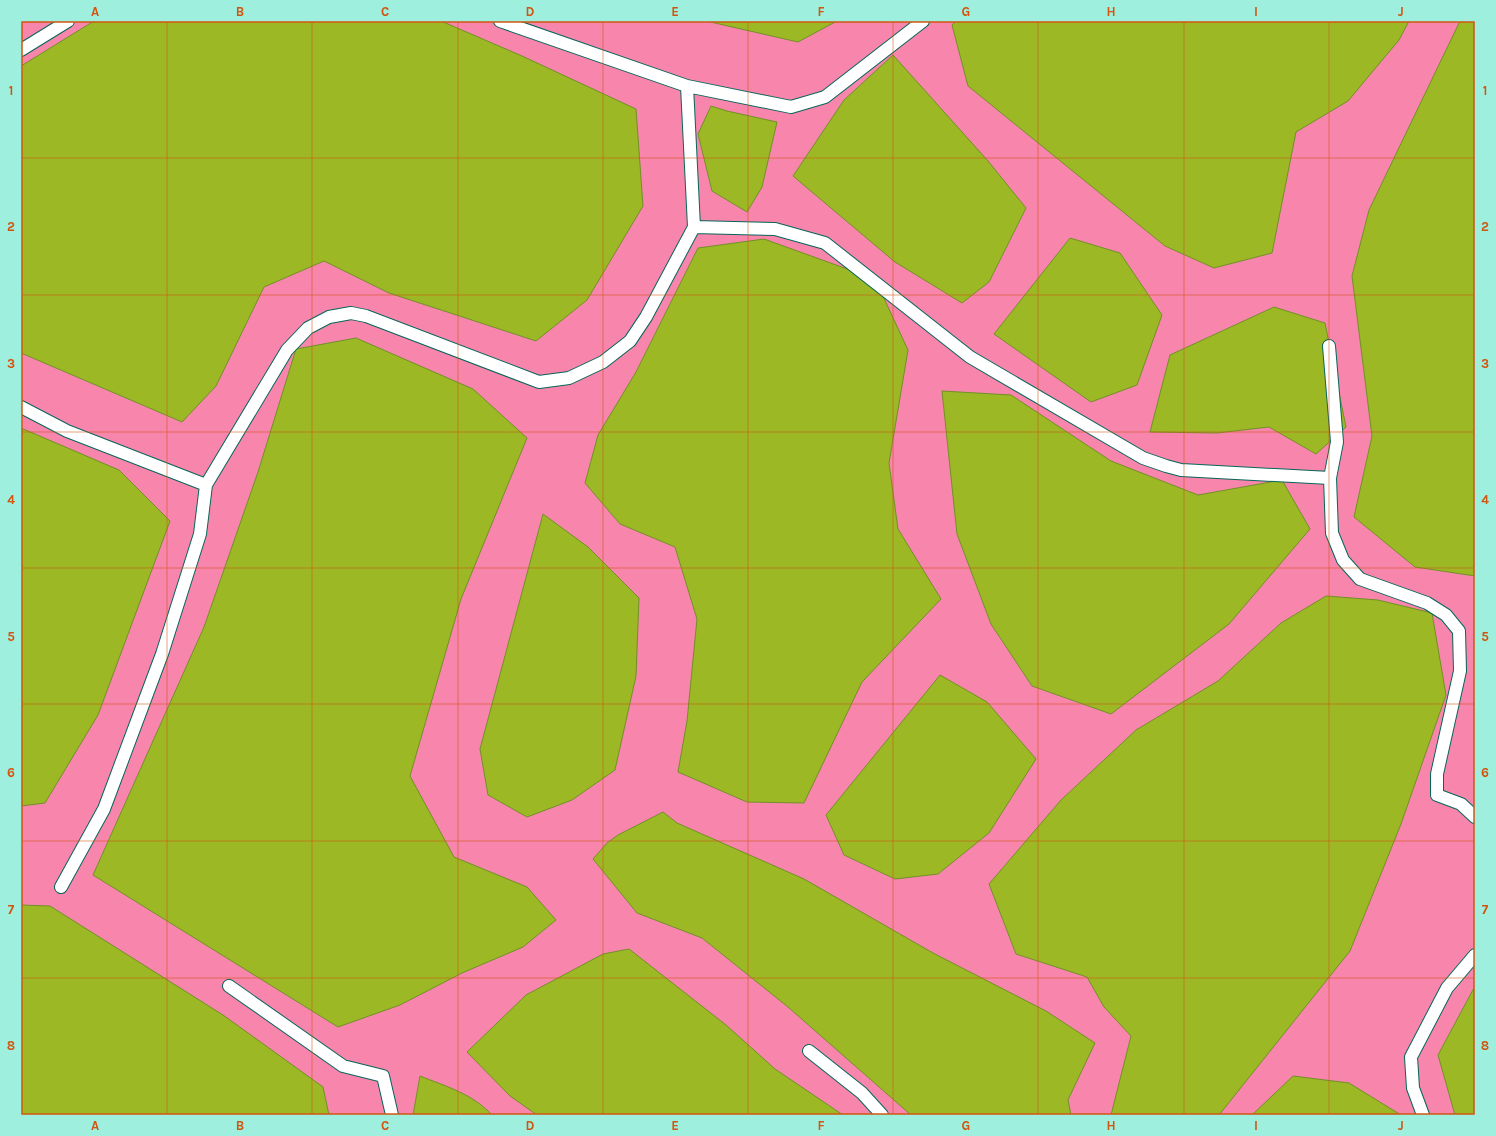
<svg xmlns="http://www.w3.org/2000/svg" width="1496" height="1136" viewBox="0 0 1496 1136" font-family="Karla,sans-serif">
<rect width="100%" height="100%" fill="#9fefdf"/>
<!-- green -->
<path fill="#f885ab" d="M 21,21 L 1475,21 L 1475,1115 L 21,1115 Z"/>
<!-- water -->
<path fill="#9cb825" stroke="#729027" d="M 94,21 L 441,21 L 522,56 L 636,109 L 643,206 L 587,300 L 536,341 L 389,293 L 324,261 L 264,287 L 216,386 L 182,422 L 21,353 L 21,66 Z
M 706,21 L 837,21 L 798,42 Z
M 956,21 L 1409,21 L 1399,40 L 1348,101 L 1296,132 L 1272,253 L 1214,268 L 1165,246 L 968,86 L 952,25 Z
M 1460,21 L 1475,21 L 1475,576 L 1415,567 L 1354,517 L 1372,436 L 1352,276 L 1369,210 Z
M 893,55 L 988,161 L 1026,208 L 989,282 L 962,303 L 895,262 L 793,176 L 844,100 Z
M 711,106 L 727,111 L 777,122 L 762,187 L 747,212 L 712,191 L 698,134 Z
M 1070,238 L 1120,253 L 1162,315 L 1137,385 L 1091,402 L 994,334 Z
M 764,239 L 875,279 L 908,350 L 889,463 L 898,529 L 941,599 L 862,682 L 804,803 L 747,802 L 678,772 L 687,721 L 697,619 L 675,547 L 620,524 L 585,483 L 598,435 L 636,372 L 698,248 Z
M 1274,307 L 1325,323 L 1346,427 L 1316,454 L 1269,427 L 1217,433 L 1150,432 L 1170,355 Z
M 356,338 L 473,389 L 527,438 L 461,599 L 410,776 L 454,857 L 527,887 L 556,920 L 523,947 L 462,973 L 400,1005 L 338,1027 L 93,875 L 204,627 L 258,472 L 296,349 Z
M 942,391 L 1011,395 L 1111,461 L 1198,495 L 1282,480 L 1310,529 L 1229,624 L 1111,714 L 1032,686 L 991,624 L 957,534 Z
M 21,428 L 119,470 L 170,521 L 98,715 L 45,803 L 21,806 Z
M 543,514 L 588,547 L 639,598 L 636,676 L 615,770 L 572,800 L 527,817 L 488,795 L 480,749 Z
M 1326,596 L 1378,600 L 1432,613 L 1446,695 L 1401,824 L 1350,951 L 1219,1115 L 1111,1115 L 1131,1036 L 1104,1007 L 1087,977 L 1016,954 L 989,884 L 1061,800 L 1136,730 L 1218,681 L 1281,623 Z
M 940,675 L 987,702 L 1036,759 L 989,833 L 938,874 L 895,879 L 844,855 L 826,815 Z
M 663,812 L 677,823 L 804,879 L 933,953 L 1046,1011 L 1095,1043 L 1068,1100 L 1071,1115 L 911,1115 L 788,1007 L 702,938 L 637,913 L 593,859 L 607,843 L 618,835 Z
M 21,905 L 50,906 L 223,1015 L 323,1087 L 329,1115 L 21,1115 Z
M 629,949 L 726,1025 L 775,1069 L 843,1115 L 537,1115 L 510,1096 L 467,1052 L 526,995 L 603,954 Z
M 1475,986 L 1475,1115 L 1455,1115 L 1438,1055 Z
M 420,1076 C 445,1086 473,1094 492,1115 L 413,1115 Z
M 1293,1076 L 1349,1083 L 1401,1115 L 1252,1115 Z"/>
<g fill="none" stroke-linecap="round" stroke-linejoin="round">
<defs>
<path id="service" d="M 500,21 L 687,86 L 791,107 L 825,97 L 923,21
M 21,50 L 68,21
M 694,227 L 775,229 L 825,243 L 970,357 L 1143,458 L 1166,466 L 1181,470 L 1330,478
M 1329,346 L 1337,442 L 1330,478 L 1332,533 L 1343,560 L 1360,579 L 1427,603 L 1446,615 L 1459,631 L 1460,671 L 1437,774 L 1437,795 L 1461,804 L 1475,817
M 21,407 L 67,431 L 206,485
M 61,887 L 104,809 L 162,654 L 200,534 L 206,485 L 287,350 L 308,328 L 329,317 L 351,313 L 366,316 L 539,382 L 569,378 L 603,362 L 630,341 L 646,317 L 694,227 L 687,86
M 229,986 L 343,1066 L 383,1076 L 392,1115
M 809,1051 L 862,1093 L 882,1115
M 1423,1115 L 1413,1088 L 1411,1057 L 1447,988 L 1475,955"/>
</defs>
<!-- service casing -->
<use href="#service" stroke="#066659" stroke-width="14"/>
<!-- service -->
<use href="#service" stroke="#fff" stroke-width="12"/>
</g>
<!-- grid -->
<path fill="none" stroke="#d2550f" stroke-width="1" stroke-opacity="0.55" d="M 167,21 L 167,1115M 312,21 L 312,1115M 458,21 L 458,1115M 603,21 L 603,1115M 748,21 L 748,1115M 893,21 L 893,1115M 1038,21 L 1038,1115M 1184,21 L 1184,1115M 1329,21 L 1329,1115M 21,158 L 1475,158M 21,295 L 1475,295M 21,432 L 1475,432M 21,568 L 1475,568M 21,704 L 1475,704M 21,841 L 1475,841M 21,978 L 1475,978"/>
<!-- border -->
<rect width="1496" height="1136" fill="none" stroke="#9fefdf" stroke-width="44"/>
<rect x="22" y="22" width="1452" height="1092" fill="none" stroke="#d2550f" stroke-width="1.5"/>
<g font-size="13" text-anchor="middle" font-weight="bold" fill="#d2550f">
<text x="95" y="16">A</text>
<text x="240" y="16">B</text>
<text x="385" y="16">C</text>
<text x="530" y="16">D</text>
<text x="675" y="16">E</text>
<text x="821" y="16">F</text>
<text x="966" y="16">G</text>
<text x="1111" y="16">H</text>
<text x="1256" y="16">I</text>
<text x="1401" y="16">J</text>
<text x="11" y="95">1</text>
<text x="1485" y="95">1</text>
<text x="11" y="231">2</text>
<text x="1485" y="231">2</text>
<text x="11" y="368">3</text>
<text x="1485" y="368">3</text>
<text x="11" y="504">4</text>
<text x="1485" y="504">4</text>
<text x="11" y="641">5</text>
<text x="1485" y="641">5</text>
<text x="11" y="777">6</text>
<text x="1485" y="777">6</text>
<text x="11" y="914">7</text>
<text x="1485" y="914">7</text>
<text x="11" y="1050">8</text>
<text x="1485" y="1050">8</text>
<text x="95" y="1130">A</text>
<text x="240" y="1130">B</text>
<text x="385" y="1130">C</text>
<text x="530" y="1130">D</text>
<text x="675" y="1130">E</text>
<text x="821" y="1130">F</text>
<text x="966" y="1130">G</text>
<text x="1111" y="1130">H</text>
<text x="1256" y="1130">I</text>
<text x="1401" y="1130">J</text>
</g>
</svg>
